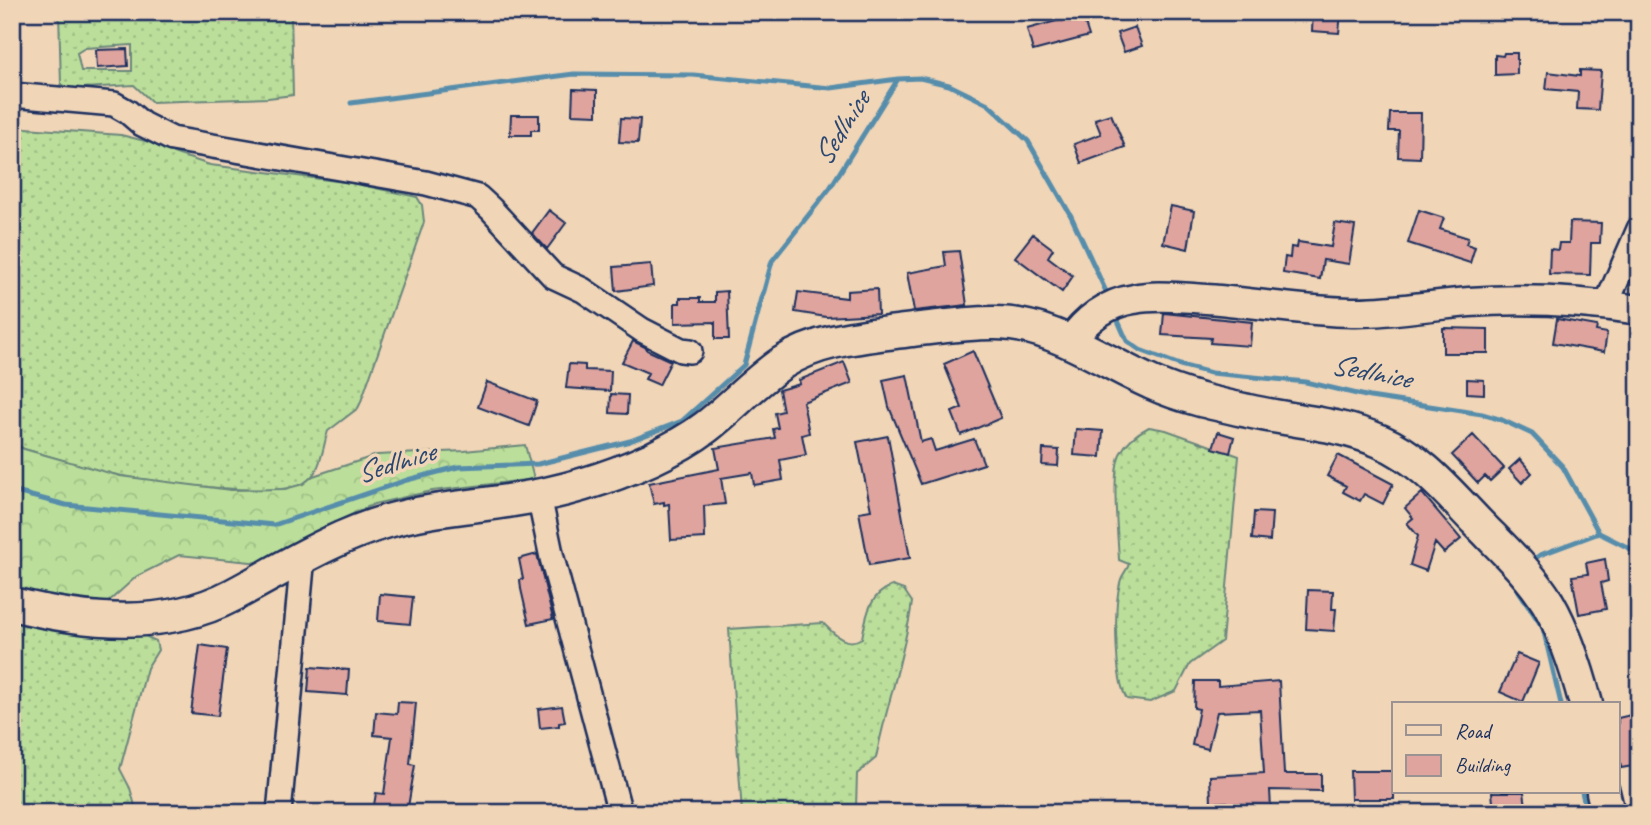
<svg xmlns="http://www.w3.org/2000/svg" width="1651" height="825" viewBox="0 0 1651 825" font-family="Caveat,sans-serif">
<defs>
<pattern id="grass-dots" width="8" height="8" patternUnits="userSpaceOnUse" patternTransform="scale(1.75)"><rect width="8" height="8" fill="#bbdf9a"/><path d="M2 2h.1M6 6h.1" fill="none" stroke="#a0c087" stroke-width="1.8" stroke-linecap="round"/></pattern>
<pattern id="forest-crowns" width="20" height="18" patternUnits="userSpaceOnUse" patternTransform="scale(1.75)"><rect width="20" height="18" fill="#bbdf9a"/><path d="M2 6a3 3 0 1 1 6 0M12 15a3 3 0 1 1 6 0" fill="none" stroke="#a0c087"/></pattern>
</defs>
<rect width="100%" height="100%" fill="#f0d5b7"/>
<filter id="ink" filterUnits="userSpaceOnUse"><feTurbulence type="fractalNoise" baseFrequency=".0143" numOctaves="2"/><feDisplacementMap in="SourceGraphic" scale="14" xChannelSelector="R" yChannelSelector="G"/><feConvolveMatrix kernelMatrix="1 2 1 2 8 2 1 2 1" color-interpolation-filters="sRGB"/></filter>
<g filter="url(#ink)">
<!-- grass -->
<path fill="url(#grass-dots)" stroke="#6b877c" stroke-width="2" fill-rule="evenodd" d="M 59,12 L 291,12 L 293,95 L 268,98 L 152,102 L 134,85 L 67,89 L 61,84 ZM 132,45 L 132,71 L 81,71 L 77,53 L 85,48 Z
M 12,127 L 121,135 L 149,142 L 176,154 L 210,165 L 352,183 L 417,197 L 422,205 L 424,222 L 360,404 L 358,408 L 328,431 C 322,449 322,472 304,483 C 278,499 156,482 123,476 C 90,470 57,458 24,449 L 12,443 Z
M 1149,427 L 1166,430 L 1239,456 L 1222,641 L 1190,664 L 1176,691 L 1150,702 L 1127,699 C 1114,679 1114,607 1120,583 C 1121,575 1127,571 1129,564 L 1119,560 C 1118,536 1111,474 1120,454 C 1126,442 1137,433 1149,427 Z
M 892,586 L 904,590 L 912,602 C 905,655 886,706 876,758 L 857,774 L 856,807 L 873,813 L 742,813 L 729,629 L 823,623 C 834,634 846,648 862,638 C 866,617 869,594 892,586 Z
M 12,621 L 83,633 L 145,636 L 156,641 L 158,650 L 147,668 L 120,769 L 130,788 L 137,813 L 12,813 Z"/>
<!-- forest -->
<path fill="url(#forest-crowns)" stroke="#6b877c" stroke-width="2" d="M 12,443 L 24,449 L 120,476 L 231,490 L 285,489 L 303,484 L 313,476 L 377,455 L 464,451 L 525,445 L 534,479 L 432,491 L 374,504 L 296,541 L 261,563 L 179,555 L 137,576 L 106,604 L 50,599 L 12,591 Z"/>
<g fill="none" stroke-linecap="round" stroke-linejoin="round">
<!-- stream -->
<path stroke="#578dab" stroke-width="5" d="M 351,103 L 574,74 L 693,75 L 831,88 L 898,79
M 1115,314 L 1127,341 L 1140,350 L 1180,365 L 1211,373 L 1306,382 L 1370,397 L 1482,414 L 1502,420 L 1532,434 L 1563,467 L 1599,533 L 1639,553
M 12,491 L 66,505 L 274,525 L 407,480 L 458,467 L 538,464 L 630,441 L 682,421 L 744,365 L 772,261 L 830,188 L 898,79 L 920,78 L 949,85 L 988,104 L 1028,141 L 1071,216 L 1109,298
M 1530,562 L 1540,555 L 1599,533
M 1513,582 L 1543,628 L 1561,704
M 1582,792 L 1587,813"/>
</g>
<!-- building -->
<path fill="#dea49d" stroke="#1b2f5e" stroke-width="2" d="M 1313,12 L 1341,12 L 1339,33 L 1312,31 Z
M 1082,14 L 1089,36 L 1033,51 L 1027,29 Z
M 1135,27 L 1142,46 L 1124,52 L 1117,33 Z
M 127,49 L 128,66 L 97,68 L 96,50 Z
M 1504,53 L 1517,53 L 1517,74 L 1495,75 L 1495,55 L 1503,56 Z
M 1580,70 L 1601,71 L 1598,110 L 1577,109 L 1578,92 L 1546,89 L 1548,72 L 1580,76 Z
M 573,89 L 597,90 L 597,115 L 572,114 Z
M 1390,113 L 1421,113 L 1420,158 L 1398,157 L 1399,131 L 1389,131 Z
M 1111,114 L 1125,147 L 1081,163 L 1074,144 L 1101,134 L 1095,119 Z
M 511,115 L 539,115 L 539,130 L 531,130 L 531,135 L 510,135 Z
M 621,118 L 640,119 L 638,143 L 619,142 Z
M 1171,206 L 1194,211 L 1188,249 L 1163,243 Z
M 549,210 L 566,223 L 547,249 L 532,233 Z
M 1419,210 L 1444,218 L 1440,229 L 1468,238 L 1466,244 L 1475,247 L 1470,263 L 1408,243 Z
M 1570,222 L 1601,223 L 1600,243 L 1591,243 L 1590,275 L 1549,274 L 1550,249 L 1558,250 L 1559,243 L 1569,243 Z
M 1335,223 L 1355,226 L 1349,264 L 1323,260 L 1320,279 L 1283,273 L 1285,257 L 1290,258 L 1291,247 L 1297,248 L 1298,242 L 1331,247 Z
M 1033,234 L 1053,249 L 1048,257 L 1073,276 L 1062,292 L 1015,257 Z
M 959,251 L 967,305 L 914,311 L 907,273 L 946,266 L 944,252 Z
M 651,264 L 653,286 L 616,291 L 614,267 Z
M 877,289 L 878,314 L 826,317 L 795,312 L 798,292 L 847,298 L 847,291 Z
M 727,291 L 729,339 L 715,339 L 715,322 L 675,323 L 675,303 L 680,303 L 680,298 L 700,298 L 700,302 L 715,302 L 715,292 Z
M 1164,313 L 1252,322 L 1250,346 L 1210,343 L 1211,338 L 1162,335 Z
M 1557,319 L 1597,326 L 1596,331 L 1607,333 L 1604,352 L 1553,343 Z
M 1443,328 L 1488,329 L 1488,353 L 1443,353 Z
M 633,341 L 647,348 L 647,350 L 671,361 L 659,385 L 645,379 L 648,373 L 622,362 Z
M 973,351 L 1001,418 L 961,435 L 952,412 L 962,408 L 944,364 Z
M 844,362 L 852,383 L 803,402 L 809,433 L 802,435 L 806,455 L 780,460 L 783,480 L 754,485 L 752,473 L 721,478 L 725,504 L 704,506 L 705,538 L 671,540 L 669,504 L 664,505 L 664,502 L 654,504 L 649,483 L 719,469 L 715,448 L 775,438 L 773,429 L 778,428 L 775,413 L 783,411 L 779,390 L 800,384 L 799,380 Z
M 569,364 L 585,365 L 585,370 L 611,371 L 610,391 L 566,388 Z
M 907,375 L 921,442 L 931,439 L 935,451 L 974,439 L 984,464 L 921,484 L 889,407 L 883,380 Z
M 1467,379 L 1484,380 L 1484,394 L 1467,393 Z
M 487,382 L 537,401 L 529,426 L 478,407 Z
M 611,394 L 628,395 L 627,414 L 610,413 Z
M 1076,429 L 1103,431 L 1101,457 L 1074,455 Z
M 1218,432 L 1234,437 L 1230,453 L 1213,448 Z
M 1473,435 L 1504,468 L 1490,481 L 1485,476 L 1478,483 L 1452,455 Z
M 888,436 L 910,558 L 869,565 L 859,512 L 871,510 L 857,442 Z
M 1043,449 L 1059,450 L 1058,466 L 1042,465 Z
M 1338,455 L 1393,484 L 1383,504 L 1364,494 L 1360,501 L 1343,492 L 1346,486 L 1327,476 Z
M 1520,459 L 1532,473 L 1522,483 L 1509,469 Z
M 1422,493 L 1461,539 L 1444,553 L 1435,543 L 1426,571 L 1410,565 L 1418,536 L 1407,523 L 1413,518 L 1405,508 Z
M 1254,512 L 1272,513 L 1270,541 L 1252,539 Z
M 537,554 L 553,619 L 529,624 L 521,589 L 520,580 L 523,579 L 519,559 Z
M 1605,559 L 1608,581 L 1601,583 L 1606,609 L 1579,614 L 1572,576 L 1588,574 L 1586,563 Z
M 1308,590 L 1333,591 L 1332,609 L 1336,609 L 1334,631 L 1306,629 Z
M 380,594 L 413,597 L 410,624 L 378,621 Z
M 200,645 L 227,649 L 218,716 L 191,713 Z
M 1517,654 L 1539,663 L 1523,702 L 1500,692 Z
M 310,667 L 349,670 L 347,695 L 308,692 Z
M 1195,681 L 1218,681 L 1218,686 L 1279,681 L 1284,774 L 1321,774 L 1321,791 L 1270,790 L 1271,808 L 1228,811 L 1227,802 L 1211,803 L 1210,776 L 1264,773 L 1260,710 L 1217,712 L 1208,749 L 1192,745 L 1199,709 L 1194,708 Z
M 398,702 L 416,703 L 410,764 L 415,765 L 407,813 L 373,811 L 376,793 L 384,794 L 392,737 L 374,735 L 376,712 L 397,714 Z
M 562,706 L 565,722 L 559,723 L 559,726 L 540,728 L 538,709 Z
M 1639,713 L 1639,765 L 1621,768 L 1618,748 L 1618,718 Z
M 1350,771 L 1394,771 L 1394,799 L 1351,799 Z
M 1492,792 L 1524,792 L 1527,813 L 1494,813 Z"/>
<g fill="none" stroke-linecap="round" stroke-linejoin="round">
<defs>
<path id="minor" d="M 12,95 L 114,104 L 128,112 L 142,124 L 172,139 L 426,183 L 478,197 L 491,209 L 553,276 L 583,290 L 642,330 L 681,350 L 690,351
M 1606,305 L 1639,229
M 539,496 L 552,558 L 620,813
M 279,813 L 303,556"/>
<path id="tertiary" d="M 1070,342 C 1085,320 1107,303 1134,299 C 1153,295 1173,297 1193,298 C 1246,301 1299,311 1352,312 C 1391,313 1430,305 1469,302 C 1526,298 1582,301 1639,310"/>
<path id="secondary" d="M 12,604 C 84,622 165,631 233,595 C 284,568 332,537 388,521 C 429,509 471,507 513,500 C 560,493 607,479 651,459 C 670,450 689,440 706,427 C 732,407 754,382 782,363 C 820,338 868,336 912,330 C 939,327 966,323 993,323 C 1051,322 1101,361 1152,383 C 1183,397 1216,404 1248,411 C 1292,421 1338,423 1380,441 C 1420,458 1447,491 1476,521 C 1501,547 1529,572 1548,603 C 1566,634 1577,670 1586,704
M 1603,792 L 1608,813"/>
</defs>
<!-- minor casing -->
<use href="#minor" stroke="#1b2f5e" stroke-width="28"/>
<!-- tertiary casing -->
<use href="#tertiary" stroke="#1b2f5e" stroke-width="33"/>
<!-- secondary casing -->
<use href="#secondary" stroke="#1b2f5e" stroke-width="37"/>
<!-- minor -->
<use href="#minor" stroke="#f0d5b7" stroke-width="23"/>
<!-- tertiary -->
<use href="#tertiary" stroke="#f0d5b7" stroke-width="28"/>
<!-- secondary -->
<use href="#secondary" stroke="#f0d5b7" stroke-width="32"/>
</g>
</g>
<g text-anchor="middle" stroke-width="7" stroke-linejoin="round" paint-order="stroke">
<!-- water labels -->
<g font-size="30" font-style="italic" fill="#2a4771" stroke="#f0d5b7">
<text transform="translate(841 128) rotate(-58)" y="10">Sedlnice</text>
<text transform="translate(1371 371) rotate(11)" y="10">Sedlnice</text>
<text transform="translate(395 462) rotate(-17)" y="10">Sedlnice</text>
</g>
</g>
<!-- margin -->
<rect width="1651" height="825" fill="none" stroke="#f0d5b7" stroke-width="42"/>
<rect x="21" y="21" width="1609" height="783" fill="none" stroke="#1b2f5e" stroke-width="2.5" filter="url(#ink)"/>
<!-- legend -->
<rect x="1392" y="702" width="228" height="91" fill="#f0d5b7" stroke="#9b9393" stroke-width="2"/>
<rect x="1406" y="725" width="35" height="10" fill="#f0d5b7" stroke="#9b9393" stroke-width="2"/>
<text x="1455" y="738" font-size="21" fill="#1b2f5e">Road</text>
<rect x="1406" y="755" width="35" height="21" fill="#dea49d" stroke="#9b9393" stroke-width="2"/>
<text x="1455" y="772" font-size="21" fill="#1b2f5e">Building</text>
</svg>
